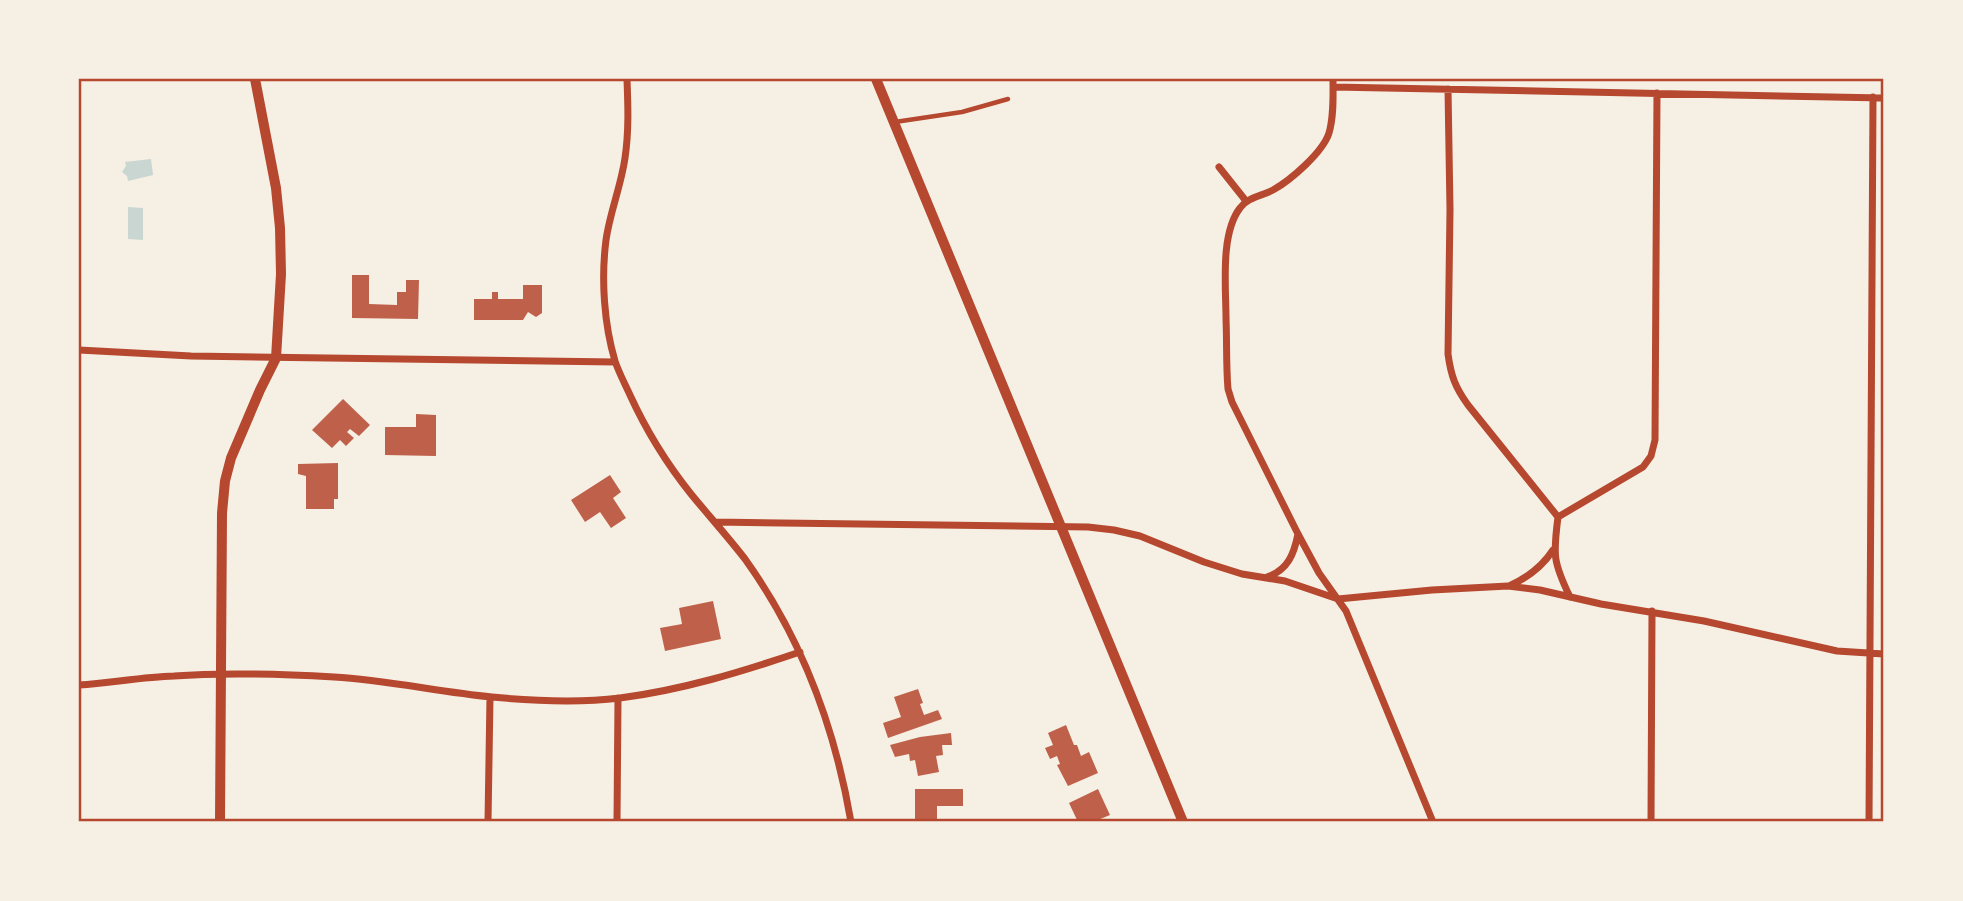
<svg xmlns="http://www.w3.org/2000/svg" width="1963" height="901" viewBox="0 0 1963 901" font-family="Montserrat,sans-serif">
<rect width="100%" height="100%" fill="#f6efe4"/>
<!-- water -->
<path fill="#c9d6d2" d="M 151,159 L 153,175 L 128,181 L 127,176 L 122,172 L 126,166 L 125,162 Z
M 128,207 L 143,208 L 143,240 L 128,239 Z"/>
<!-- building -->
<path fill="#bf614a" d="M 352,275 L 369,275 L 369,304 L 397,305 L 397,292 L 406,292 L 406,280 L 419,280 L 418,319 L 352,318 Z
M 523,285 L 542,285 L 542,313 L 536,317 L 528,312 L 523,320 L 474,320 L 474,299 L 492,299 L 492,292 L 498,292 L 498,299 L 523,299 Z
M 343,399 L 370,425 L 359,436 L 350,429 L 347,432 L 354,438 L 346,446 L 340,440 L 332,448 L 312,430 Z
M 416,414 L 436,415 L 436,456 L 385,455 L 385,427 L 416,427 Z
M 338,463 L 338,499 L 334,499 L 334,509 L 306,509 L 306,476 L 298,474 L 298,464 Z
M 610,475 L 621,492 L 613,498 L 626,518 L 611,528 L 600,512 L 585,522 L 571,500 Z
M 713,601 L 721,639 L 665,651 L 660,628 L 682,624 L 679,608 Z
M 918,689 L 923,703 L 920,704 L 924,715 L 938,710 L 942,719 L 888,738 L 883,723 L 901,717 L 894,697 Z
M 1066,725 L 1074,745 L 1077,745 L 1081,756 L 1089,752 L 1098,773 L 1068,786 L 1057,765 L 1060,764 L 1057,756 L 1050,759 L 1045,748 L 1053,745 L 1048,733 Z
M 951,733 L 952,745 L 942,745 L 943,755 L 936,756 L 939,772 L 918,776 L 915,760 L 910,761 L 909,754 L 895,757 L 890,745 L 920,737 Z
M 915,789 L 963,789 L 963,806 L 937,806 L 937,820 L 915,820 Z
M 1098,789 L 1110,815 L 1093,822 L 1078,822 L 1069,803 Z"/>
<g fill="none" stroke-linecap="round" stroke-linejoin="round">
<!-- service -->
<path stroke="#b5482f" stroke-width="4.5" d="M 895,122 L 962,112 L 1008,99"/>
<!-- minor -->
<path stroke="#b5482f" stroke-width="7" d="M 627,79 C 628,105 629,131 625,158 C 621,186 610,212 606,240 C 601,279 604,324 615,361 C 619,373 625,384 630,395 C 646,430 667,464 691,494 C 709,516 728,537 745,559 C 801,637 835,728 851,822
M 1333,79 C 1333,96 1334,116 1329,133 C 1323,152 1291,180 1273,190 C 1262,196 1248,197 1240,208 C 1220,234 1226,287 1226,319 C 1227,342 1226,366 1228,389 L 1232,402 L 1298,534 L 1319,573 L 1346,611 L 1433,822
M 1333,87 L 1884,98
M 1448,89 L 1450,210 L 1448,354 C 1451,376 1455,387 1468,405 L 1558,517 C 1553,555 1553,562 1570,597
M 1219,167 L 1246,201
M 79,350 L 191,356 L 615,362
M 1558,517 L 1643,467 L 1651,456 L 1655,440 L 1657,93
M 715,522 L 1088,527 L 1114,530 L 1140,536 L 1204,562 L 1242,574 L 1285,581 L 1338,599 L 1432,590 L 1508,586 L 1540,590 L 1601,604 L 1704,621 L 1837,651 L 1884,654
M 1267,577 C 1288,570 1294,554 1298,534
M 1509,586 C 1527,578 1542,567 1553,550
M 79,685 C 111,683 142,677 174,676 C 227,672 281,674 334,677 C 387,680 439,692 492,697 C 534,701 578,703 620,698 C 682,690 741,672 800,652
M 488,822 L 490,697
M 617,822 L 618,698
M 1651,822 L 1652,611
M 1869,822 L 1873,97"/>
<!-- tertiary -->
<path stroke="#b5482f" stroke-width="10" d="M 876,79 L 1183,822
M 220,822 L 222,513 L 225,481 L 231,458 L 260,390 L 276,358 L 281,274 L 280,228 L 276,188 L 255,79"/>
</g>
<!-- border -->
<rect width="1963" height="901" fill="none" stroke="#f6efe4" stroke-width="161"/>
<rect x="80" y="80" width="1802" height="740" fill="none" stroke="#b5482f" stroke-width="2.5"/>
</svg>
